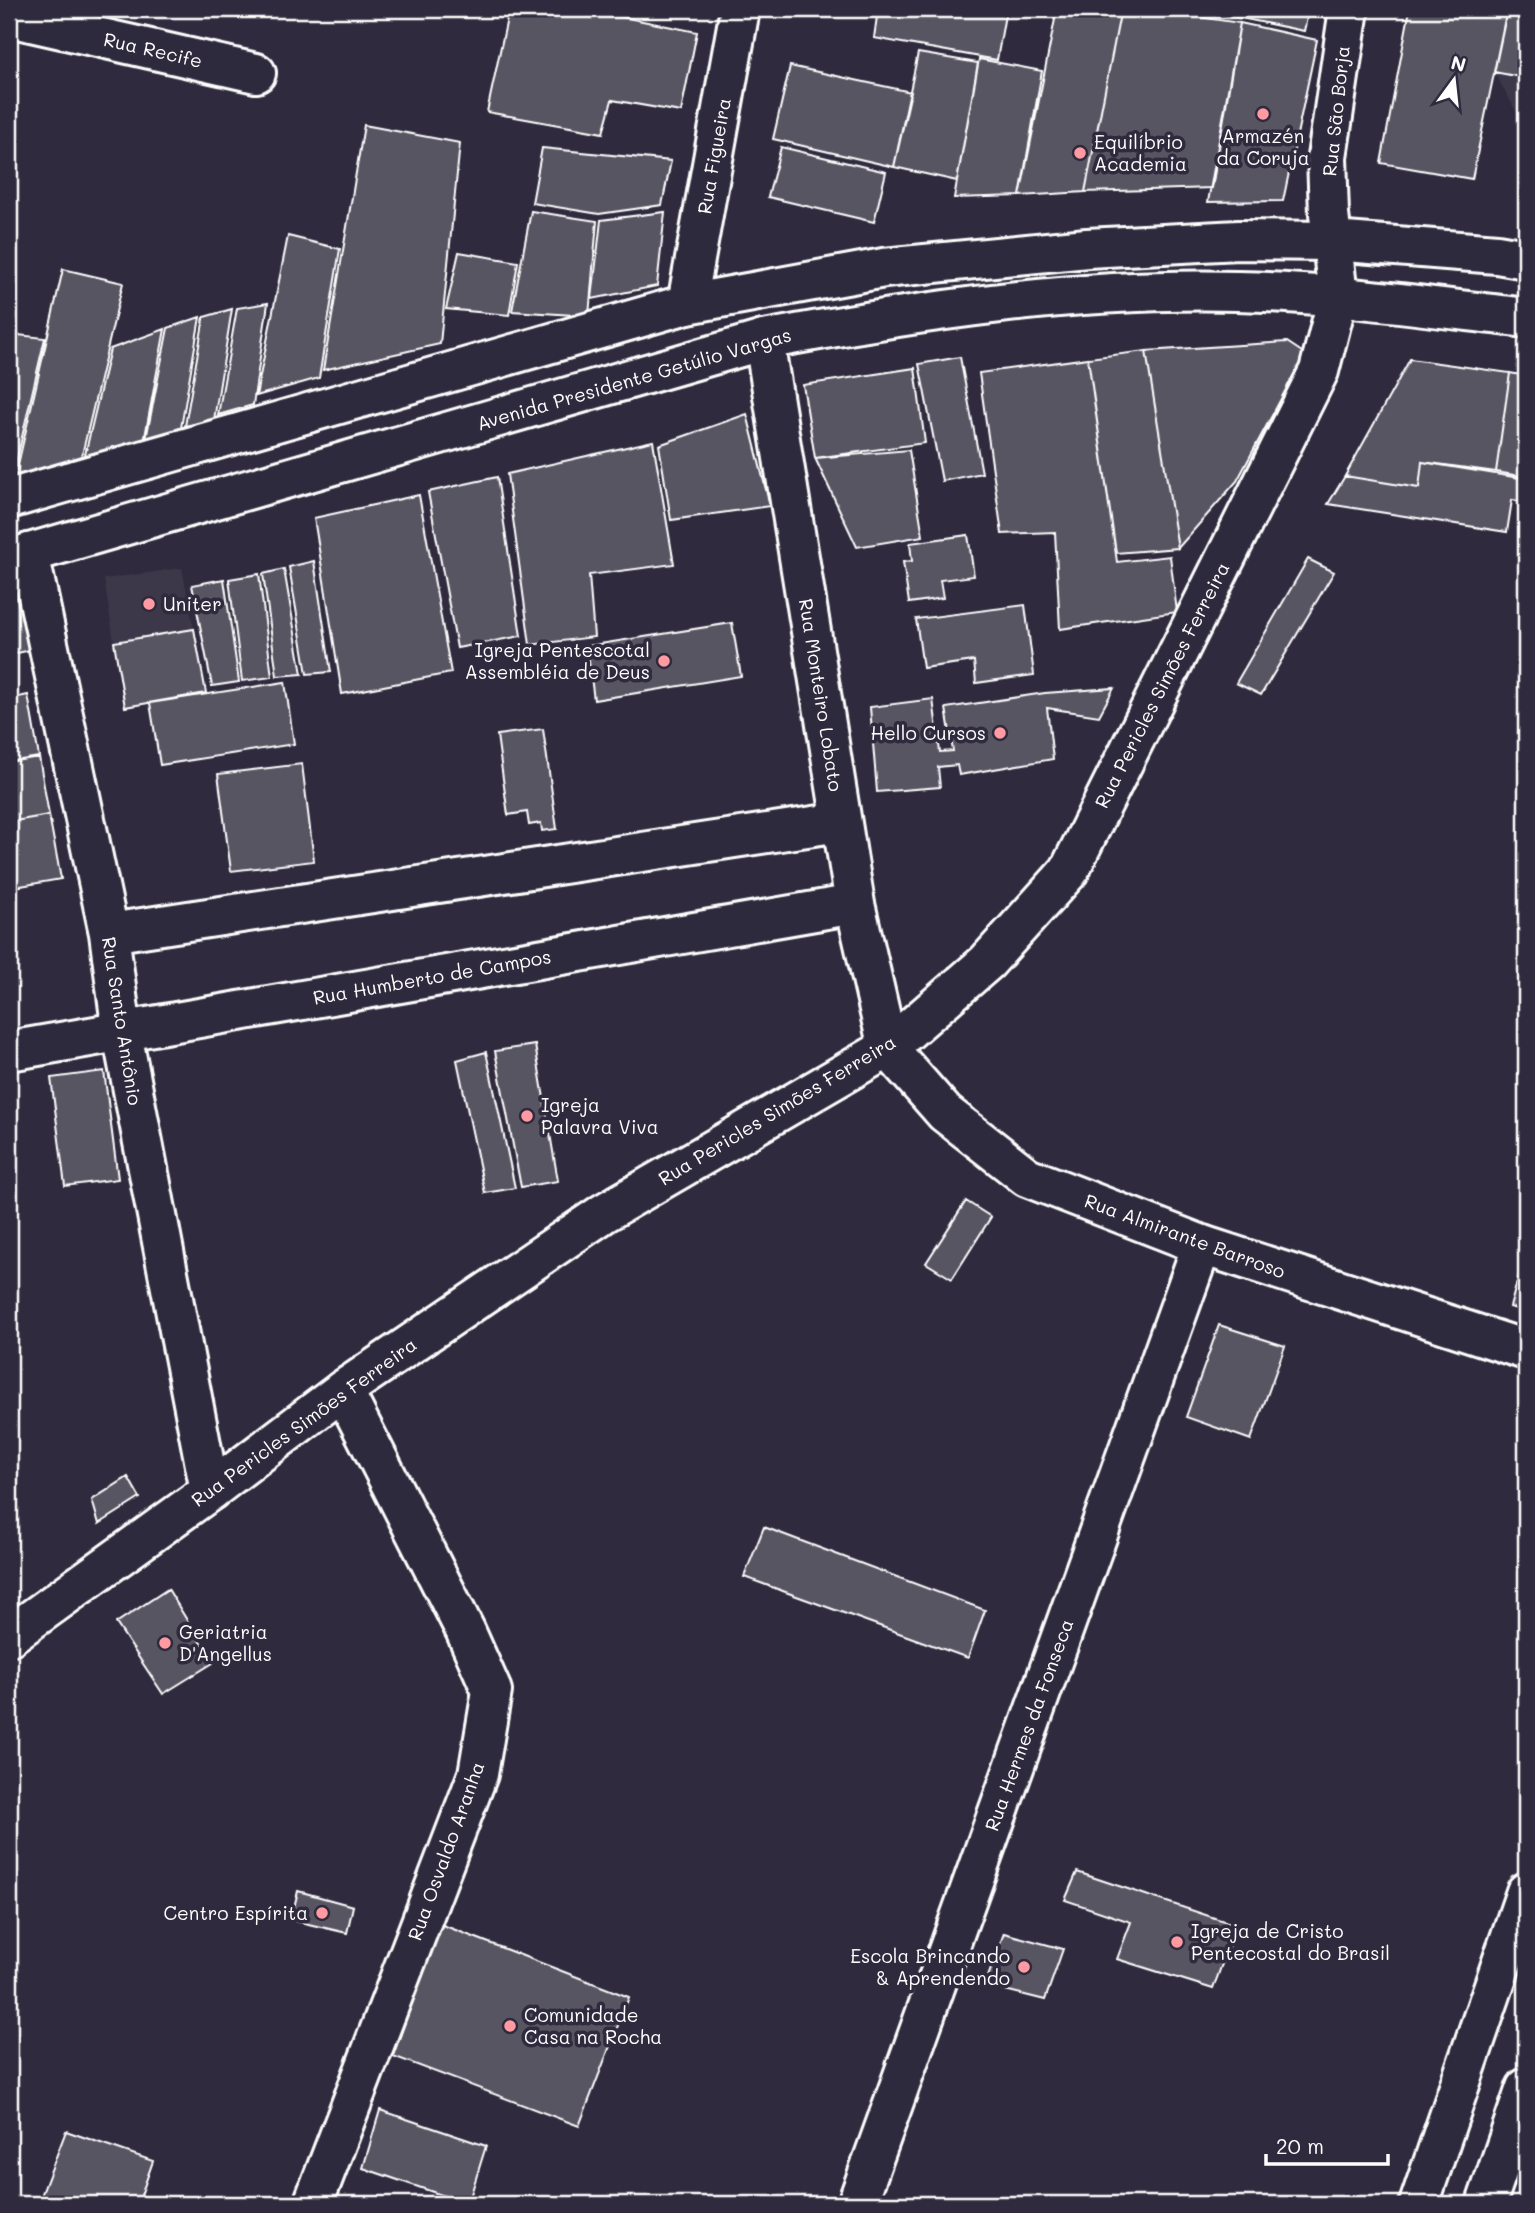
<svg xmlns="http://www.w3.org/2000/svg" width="1535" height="2213" viewBox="0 0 1535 2213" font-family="Mali,sans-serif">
<rect width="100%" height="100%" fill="#2f2a3d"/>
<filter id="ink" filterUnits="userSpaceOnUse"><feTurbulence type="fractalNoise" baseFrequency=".0143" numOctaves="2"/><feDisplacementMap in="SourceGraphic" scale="14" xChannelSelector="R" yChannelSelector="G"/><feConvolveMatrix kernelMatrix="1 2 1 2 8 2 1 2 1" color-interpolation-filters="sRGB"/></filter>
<g filter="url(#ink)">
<!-- built -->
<path fill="#3c3749" d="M 1507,9 L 1526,9 L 1526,129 L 1494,72 Z
M 182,568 L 194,629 L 114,642 L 104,579 Z"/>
<!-- building -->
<path fill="#595564" stroke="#fff" stroke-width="2" d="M 509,9 L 583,9 L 697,32 L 681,112 L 612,100 L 603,133 L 487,112 Z
M 878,9 L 1006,9 L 997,60 L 874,38 Z
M 1057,9 L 1121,9 L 1085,192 L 1020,196 Z
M 1121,9 L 1145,9 L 1240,23 L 1212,188 L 1085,192 Z
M 1228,9 L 1309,9 L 1304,31 L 1226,15 Z
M 1410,9 L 1466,9 L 1506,16 L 1472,179 L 1381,163 Z
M 1507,9 L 1526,9 L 1526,78 L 1494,72 Z
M 1240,23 L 1317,40 L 1283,201 L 1208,202 Z
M 918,53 L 978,63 L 957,181 L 894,167 Z
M 979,59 L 1042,71 L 1020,196 L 954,198 Z
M 790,66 L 911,92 L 894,167 L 773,139 Z
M 364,125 L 460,143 L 440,344 L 323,370 Z
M 781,147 L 886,172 L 874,222 L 768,197 Z
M 542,148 L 671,161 L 662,205 L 599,214 L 532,203 Z
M 531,211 L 597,221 L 589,316 L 512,311 Z
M 665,212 L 657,286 L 592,299 L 601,220 Z
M 288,236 L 340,249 L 319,378 L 256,396 Z
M 459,252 L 518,262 L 509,315 L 446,309 Z
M 63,269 L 123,283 L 80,463 L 14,482 Z
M 268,303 L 253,405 L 218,415 L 237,308 Z
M 232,309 L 214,420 L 185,426 L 204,317 Z
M 200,317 L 181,428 L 146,439 L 168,328 Z
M 165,329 L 144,442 L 84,459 L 110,349 Z
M 9,334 L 45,338 L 15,467 L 9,467 Z
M 1287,342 L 1305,354 L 1237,481 L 1178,548 L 1146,351 Z
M 1146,351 L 1178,548 L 1116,553 L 1088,358 Z
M 960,357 L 982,473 L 942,481 L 919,364 Z
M 1088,358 L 1117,562 L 1170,556 L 1177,612 L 1060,629 L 1055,532 L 1002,534 L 979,373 Z
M 1410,359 L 1510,373 L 1496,472 L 1422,462 L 1419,488 L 1345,476 Z
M 915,368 L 925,443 L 815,458 L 803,385 Z
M 1510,373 L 1526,376 L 1526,477 L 1496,472 Z
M 747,414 L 770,506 L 671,520 L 659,445 Z
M 653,441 L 674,564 L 589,575 L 594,637 L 530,645 L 507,474 Z
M 909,450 L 923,536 L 857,547 L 815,458 Z
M 1422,462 L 1526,479 L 1526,502 L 1512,500 L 1507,532 L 1328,504 L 1345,476 L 1419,488 Z
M 497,477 L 521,636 L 457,648 L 428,492 Z
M 419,495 L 451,673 L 342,694 L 314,518 Z
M 968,535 L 974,576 L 940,580 L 943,598 L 909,603 L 903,562 L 912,561 L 910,543 Z
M 1308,559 L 1334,572 L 1261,695 L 1236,683 Z
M 314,561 L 331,672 L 307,674 L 289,567 Z
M 284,569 L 302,674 L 277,676 L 263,574 Z
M 259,574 L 272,677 L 242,681 L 229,579 Z
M 224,579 L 239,682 L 212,686 L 192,585 Z
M 27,597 L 39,648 L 9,655 L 9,601 Z
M 1025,605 L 1034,675 L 976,683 L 974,661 L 923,668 L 916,619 Z
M 732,623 L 741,676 L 594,700 L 587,646 Z
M 194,629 L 206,693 L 125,707 L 114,642 Z
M 285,682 L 294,744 L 160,765 L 150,703 Z
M 1114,688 L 1099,716 L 1047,708 L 1053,759 L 959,775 L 957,765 L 938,767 L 940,787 L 877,792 L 870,707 L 933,699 L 940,752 L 953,751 L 946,708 L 1045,693 Z
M 28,695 L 39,757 L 9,762 L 9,699 Z
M 543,729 L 557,829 L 542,831 L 541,823 L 529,825 L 527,812 L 508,815 L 497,735 Z
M 39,757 L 49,815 L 9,822 L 9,762 Z
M 302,764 L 314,861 L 231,871 L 218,774 Z
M 49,815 L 61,879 L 9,888 L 9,822 Z
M 535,1045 L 558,1181 L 521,1187 L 495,1051 Z
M 486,1052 L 515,1188 L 485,1193 L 457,1060 Z
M 104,1071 L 118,1179 L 65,1186 L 51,1078 Z
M 966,1201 L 991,1217 L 952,1279 L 926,1263 Z
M 1526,1250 L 1526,1312 L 1510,1307 Z
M 1219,1325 L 1285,1346 L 1251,1440 L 1186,1417 Z
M 128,1477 L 140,1498 L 99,1524 L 92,1500 Z
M 764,1527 L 985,1610 L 968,1658 L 744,1577 Z
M 168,1589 L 213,1663 L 163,1694 L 116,1623 Z
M 1077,1872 L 1236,1925 L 1213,1989 L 1117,1959 L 1131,1922 L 1065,1900 Z
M 298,1891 L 353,1906 L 347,1933 L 291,1920 Z
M 440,1924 L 629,1997 L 579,2126 L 393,2056 Z
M 1004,1933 L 1063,1949 L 1045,2000 L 985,1985 Z
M 380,2110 L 486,2146 L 468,2204 L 363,2168 Z
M 66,2131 L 153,2161 L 138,2204 L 38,2204 Z"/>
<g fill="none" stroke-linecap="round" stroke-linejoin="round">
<defs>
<path id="street" d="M 9,17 L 256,73
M 687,304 L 740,9
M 764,340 L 855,904 L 888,1048
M 29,553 L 109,933 L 122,1033 L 210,1491
M 109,933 L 840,822
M 9,1051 L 855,904
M 313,2204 L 478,1774 L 492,1691 L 465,1630 L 343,1390
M 857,2204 L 1202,1245"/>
<path id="secondary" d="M 888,1048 L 945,1113 L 1027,1177 L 1202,1245 L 1526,1350
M 9,1636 L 210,1491 L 343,1390 L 604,1213 L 888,1048 L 987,962 L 1069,871 L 1319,371 L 1338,297 L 1329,214 L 1327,157 L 1349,9
M 1419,2204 L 1526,1892
M 1486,2204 L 1526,2088"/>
<path id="primary" d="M 9,499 L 687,304 L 884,268 L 1087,248 L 1239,240 L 1333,241 L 1497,254 L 1526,259
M 9,559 L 764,340 C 919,311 1079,287 1237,291 C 1334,293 1430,307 1526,318"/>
</defs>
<!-- street casing -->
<use href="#street" stroke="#fff" stroke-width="44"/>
<!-- secondary casing -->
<use href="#secondary" stroke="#fff" stroke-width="44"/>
<!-- primary casing -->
<use href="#primary" stroke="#fff" stroke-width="44"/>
<!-- street -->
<use href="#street" stroke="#2f2a3d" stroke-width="38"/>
<!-- secondary -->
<use href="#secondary" stroke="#2f2a3d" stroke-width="38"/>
<!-- primary -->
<use href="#primary" stroke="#2f2a3d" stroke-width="38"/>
</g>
</g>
<!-- markers -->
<g fill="#ff9aa2" stroke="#2f2a3d" stroke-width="2.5">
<circle cx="1263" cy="114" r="7"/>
<circle cx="1080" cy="153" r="7"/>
<circle cx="149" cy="604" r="7"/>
<circle cx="664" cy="661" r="7"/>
<circle cx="1000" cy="733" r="7"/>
<circle cx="527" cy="1116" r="7"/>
<circle cx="165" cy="1643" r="7"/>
<circle cx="322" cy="1913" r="7"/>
<circle cx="1177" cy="1942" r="7"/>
<circle cx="1024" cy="1967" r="7"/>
<circle cx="510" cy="2026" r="7"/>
</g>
<g text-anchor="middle" stroke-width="7" stroke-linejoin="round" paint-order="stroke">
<!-- street labels -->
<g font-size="19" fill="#fff" stroke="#2f2a3d">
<text transform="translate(153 50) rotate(13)" y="7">Rua Recife</text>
<text transform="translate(1336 111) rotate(-84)" y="7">Rua São Borja</text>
<text transform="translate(714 156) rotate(-80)" y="7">Rua Figueira</text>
<text transform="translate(634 379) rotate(-16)" y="7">Avenida Presidente Getúlio Vargas</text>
<text transform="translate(1162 685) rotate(-63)" y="7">Rua Pericles Simões Ferreira</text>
<text transform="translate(821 695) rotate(81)" y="7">Rua Monteiro Lobato</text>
<text transform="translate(432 977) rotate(-10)" y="7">Rua Humberto de Campos</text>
<text transform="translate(122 1021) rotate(81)" y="7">Rua Santo Antônio</text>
<text transform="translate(777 1110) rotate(-31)" y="7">Rua Pericles Simões Ferreira</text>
<text transform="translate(1185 1236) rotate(20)" y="7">Rua Almirante Barroso</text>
<text transform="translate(304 1422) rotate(-36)" y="7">Rua Pericles Simões Ferreira</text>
<text transform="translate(1029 1725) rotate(-70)" y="7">Rua Hermes da Fonseca</text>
<text transform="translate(446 1851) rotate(-70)" y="7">Rua Osvaldo Aranha</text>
</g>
<!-- poi labels -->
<g font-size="19" fill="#fff" stroke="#2f2a3d" text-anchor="start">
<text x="1263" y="143" text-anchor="middle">Armazén<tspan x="1263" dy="22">da Coruja</tspan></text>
<text x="1094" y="149">Equilíbrio<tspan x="1094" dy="22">Academia</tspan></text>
<text x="163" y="611">Uniter</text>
<text x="650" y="657" text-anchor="end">Igreja Pentescotal<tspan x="650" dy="22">Assembléia de Deus</tspan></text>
<text x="986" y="740" text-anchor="end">Hello Cursos</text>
<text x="541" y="1112">Igreja<tspan x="541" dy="22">Palavra Viva</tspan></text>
<text x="179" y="1639">Geriatria<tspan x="179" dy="22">D'Angellus</tspan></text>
<text x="308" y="1920" text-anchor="end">Centro Espírita</text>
<text x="1191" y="1938">Igreja de Cristo<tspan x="1191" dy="22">Pentecostal do Brasil</tspan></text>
<text x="1010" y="1963" text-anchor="end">Escola Brincando<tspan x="1010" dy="22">&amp; Aprendendo</tspan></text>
<text x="524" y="2022">Comunidade<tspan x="524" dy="22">Casa na Rocha</tspan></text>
</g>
</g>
<!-- margin -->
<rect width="1535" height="2213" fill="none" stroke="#2f2a3d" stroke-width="35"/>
<rect x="18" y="18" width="1500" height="2178" fill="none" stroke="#fff" stroke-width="2.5" filter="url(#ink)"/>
<!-- north arrow -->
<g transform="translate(1454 80) rotate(15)" stroke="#2f2a3d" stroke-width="5" paint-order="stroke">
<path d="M0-5L12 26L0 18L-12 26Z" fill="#ffffff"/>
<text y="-10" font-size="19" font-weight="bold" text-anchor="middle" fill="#ffffff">N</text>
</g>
<!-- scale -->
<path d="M1266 2154v10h122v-10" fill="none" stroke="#ffffff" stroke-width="3.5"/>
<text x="1276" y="2154" font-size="21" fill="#ffffff" stroke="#2f2a3d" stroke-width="5" paint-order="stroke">20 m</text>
</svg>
